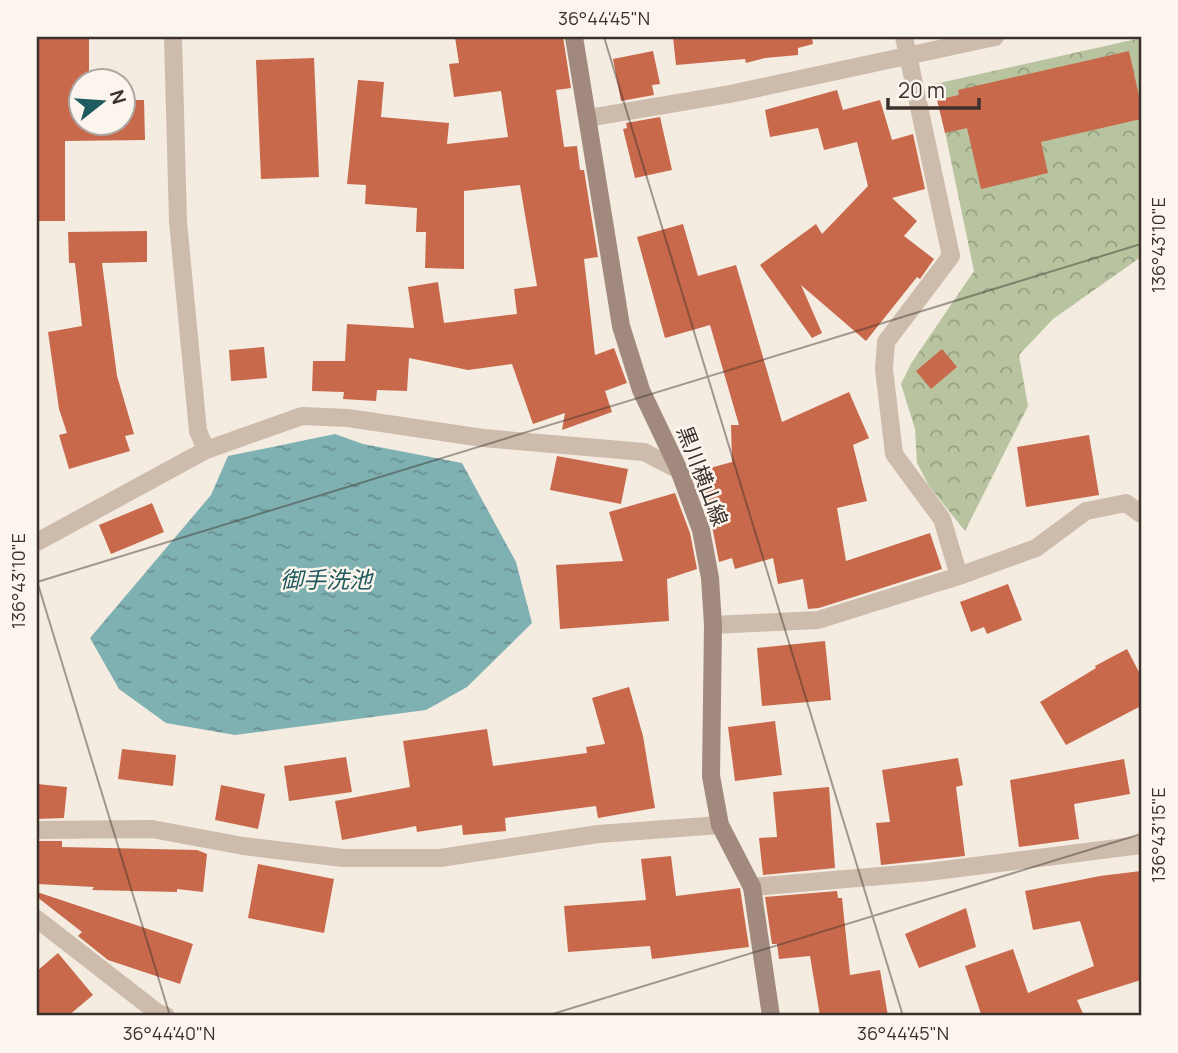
<svg xmlns="http://www.w3.org/2000/svg" width="1178" height="1053" viewBox="0 0 1178 1053" font-family="Manrope,'Noto Sans JP',sans-serif">
<defs>
<pattern id="park-crowns" width="20" height="18" patternUnits="userSpaceOnUse" patternTransform="scale(1.75)"><rect width="20" height="18" fill="#b8c4a0"/><path d="M2 6a3 3 0 1 1 6 0M12 15a3 3 0 1 1 6 0" fill="none" stroke="#97a083"/></pattern>
<pattern id="water-ripples" width="26" height="14" patternUnits="userSpaceOnUse" patternTransform="scale(1.75)"><rect width="26" height="14" fill="#7fb0b2"/><path d="M2 4q2-2 4 0t4 0M15 11q2-2 4 0t4 0" fill="none" stroke="#699091"/></pattern>
</defs>
<rect width="100%" height="100%" fill="#f4ebe1"/>
<!-- park -->
<path fill="url(#park-crowns)" d="M 1141,38 L 1141,257 L 1053,319 L 1019,355 L 1028,406 L 965,531 L 929,486 L 917,463 L 915,429 L 901,384 L 912,362 L 974,271 L 935,84 Z"/>
<!-- water -->
<path fill="url(#water-ripples)" d="M 335,434 L 363,444 L 462,463 L 516,562 L 532,623 L 467,687 L 426,710 L 235,735 L 166,723 L 119,689 L 90,638 L 211,495 L 228,456 Z"/>
<!-- building -->
<path fill="#c8694b" d="M 37,37 L 89,37 L 89,80 L 80,80 L 80,122 L 122,122 L 122,100 L 144,100 L 145,140 L 65,141 L 65,221 L 37,221 Z
M 455,37 L 563,37 L 571,88 L 556,90 L 564,147 L 577,146 L 580,170 L 584,170 L 598,257 L 584,259 L 595,355 L 614,348 L 627,383 L 605,391 L 612,412 L 562,430 L 565,413 L 533,424 L 512,364 L 468,370 L 409,358 L 407,391 L 377,390 L 376,401 L 343,399 L 344,392 L 312,391 L 313,361 L 345,361 L 347,324 L 414,328 L 408,287 L 438,282 L 444,323 L 517,314 L 514,289 L 537,286 L 520,185 L 464,191 L 464,269 L 425,268 L 426,232 L 416,232 L 417,208 L 365,204 L 366,185 L 347,184 L 358,80 L 384,82 L 381,117 L 449,123 L 447,144 L 508,137 L 501,91 L 454,97 L 449,64 L 459,63 Z
M 673,37 L 812,37 L 813,44 L 798,48 L 798,55 L 765,58 L 746,63 L 745,59 L 676,65 Z
M 653,51 L 660,84 L 652,85 L 654,95 L 621,101 L 613,59 Z
M 1129,51 L 1141,105 L 1141,119 L 1041,142 L 1048,173 L 981,189 L 967,128 L 945,133 L 937,100 L 959,95 L 958,90 Z
M 314,58 L 319,177 L 261,179 L 256,60 Z
M 837,90 L 843,110 L 880,100 L 892,140 L 913,134 L 925,189 L 892,198 L 917,221 L 904,236 L 934,259 L 920,279 L 917,277 L 866,341 L 801,285 L 822,333 L 812,338 L 760,265 L 816,224 L 822,234 L 868,186 L 857,142 L 824,150 L 818,128 L 770,137 L 765,110 Z
M 660,117 L 672,170 L 635,178 L 623,129 L 627,128 L 626,123 Z
M 683,224 L 698,276 L 736,265 L 782,422 L 849,392 L 869,438 L 853,445 L 867,501 L 837,508 L 846,561 L 930,533 L 942,569 L 819,608 L 808,609 L 803,579 L 778,584 L 773,558 L 735,569 L 732,558 L 719,562 L 712,526 L 697,486 L 710,482 L 706,469 L 732,462 L 731,425 L 739,425 L 710,325 L 665,338 L 637,237 Z
M 147,231 L 147,262 L 102,263 L 117,376 L 134,434 L 125,436 L 130,451 L 69,469 L 59,435 L 67,433 L 59,409 L 48,332 L 82,326 L 75,263 L 69,263 L 68,232 Z
M 264,347 L 267,378 L 231,381 L 229,350 Z
M 942,349 L 957,367 L 931,389 L 916,371 Z
M 1089,435 L 1099,495 L 1026,507 L 1017,447 Z
M 557,456 L 628,469 L 621,504 L 550,490 Z
M 675,493 L 690,533 L 697,569 L 667,579 L 669,621 L 560,629 L 556,565 L 623,561 L 609,512 Z
M 152,503 L 164,532 L 111,554 L 99,525 Z
M 1008,584 L 1022,620 L 987,634 L 984,627 L 971,632 L 960,602 Z
M 825,641 L 831,700 L 762,706 L 757,648 Z
M 1127,649 L 1141,676 L 1141,706 L 1066,745 L 1040,702 L 1096,668 L 1095,666 Z
M 629,687 L 643,736 L 655,808 L 598,818 L 596,806 L 505,818 L 506,831 L 463,835 L 462,825 L 417,832 L 416,826 L 342,840 L 335,801 L 410,787 L 403,741 L 487,729 L 493,766 L 587,753 L 586,747 L 605,744 L 592,698 Z
M 775,721 L 782,775 L 735,781 L 728,727 Z
M 122,749 L 176,755 L 173,786 L 118,779 Z
M 346,757 L 352,792 L 289,801 L 284,766 Z
M 958,758 L 963,785 L 956,787 L 965,856 L 881,865 L 876,823 L 890,822 L 882,770 Z
M 1124,759 L 1130,794 L 1074,804 L 1079,839 L 1019,847 L 1010,780 Z
M 37,784 L 67,787 L 64,818 L 37,819 Z
M 221,785 L 265,794 L 258,829 L 215,820 Z
M 829,787 L 835,868 L 763,875 L 759,838 L 777,837 L 773,792 Z
M 37,841 L 62,841 L 62,847 L 197,850 L 207,854 L 203,892 L 177,889 L 177,892 L 92,890 L 94,887 L 37,884 Z
M 671,856 L 676,896 L 740,888 L 749,947 L 652,959 L 650,946 L 568,952 L 564,906 L 646,900 L 641,859 Z
M 258,864 L 334,879 L 324,933 L 248,918 Z
M 1141,871 L 1141,980 L 1077,1000 L 1084,1016 L 975,1016 L 981,1014 L 965,966 L 1013,949 L 1028,993 L 1094,966 L 1080,921 L 1033,930 L 1025,891 L 1100,876 Z
M 837,891 L 838,898 L 842,898 L 850,975 L 880,970 L 888,1016 L 820,1016 L 810,956 L 779,959 L 777,944 L 772,944 L 765,897 Z
M 37,892 L 193,944 L 180,984 L 108,960 L 78,936 L 82,932 L 37,897 Z
M 966,908 L 976,947 L 919,968 L 905,934 Z
M 58,953 L 93,995 L 68,1016 L 37,1016 L 37,971 Z"/>
<g fill="none" stroke-linecap="round" stroke-linejoin="round">
<!-- minor -->
<path stroke="#cdbbac" stroke-width="18" d="M 173,37 L 178,222 L 198,431 L 206,450
M 904,37 L 951,256 L 886,342 L 884,369 L 894,454 L 942,519 L 959,576
M 588,118 L 730,94 L 995,37
M 37,542 L 206,450 L 302,416 L 348,418 L 483,438 L 644,452 L 679,470
M 713,625 L 818,620 L 959,576 L 1036,548 L 1086,511 L 1126,503 L 1141,514
M 752,887 L 928,872 L 1141,845"/>
<!-- tertiary -->
<path stroke="#cdbbac" stroke-width="18" d="M 37,830 L 152,829 L 243,846 L 343,858 L 440,858 L 598,834 L 720,825
M 37,919 L 158,1013 L 166,1016"/>
<!-- secondary -->
<path stroke="#a18a7d" stroke-width="18" d="M 574,37 L 621,326 L 641,390 L 679,470 L 701,530 L 710,578 L 713,625 L 711,776 L 720,825 L 752,887 L 771,1016"/>
</g>
<!-- ticks -->
<path fill="none" stroke="#3b302b" stroke-width="2" stroke-opacity="0.45" d="M 604,37 L 903,1016M 37,581 L 170,1016M 37,582 L 1141,244M 546,1016 L 1141,834"/>
<g text-anchor="middle" stroke-width="5" stroke-linejoin="round" paint-order="stroke">
<!-- street labels -->
<g font-size="21" fill="#3b302b" stroke="#fbf5ee">
<text transform="translate(702 476) rotate(69)" y="7">黒川横山線</text>
</g>
<!-- water labels -->
<g font-size="23" font-style="italic" fill="#1f5a5e" stroke="#fbf5ee">
<text x="326" y="588">御手洗池</text>
</g>
</g>
<!-- border -->
<rect width="1178" height="1053" fill="none" stroke="#fbf5ee" stroke-width="77"/>
<!-- north arrow -->
<g transform="translate(102 102) rotate(73)"><circle r="33" fill="#fbf5ee" stroke="#aea6a0" stroke-width="2"/>
<path d="M0-5L12 26L0 18L-12 26Z" fill="#1f5a5e"/>
<text y="-10" font-size="19" font-weight="bold" text-anchor="middle" fill="#3b302b">N</text>
</g>
<!-- scale -->
<path d="M888 98v10h91v-10" fill="none" stroke="#3b302b" stroke-width="3.5"/>
<text x="898" y="98" font-size="21" fill="#3b302b" stroke="#fbf5ee" stroke-width="5" paint-order="stroke">20 m</text>
<rect x="38" y="38" width="1102" height="976" fill="none" stroke="#3b302b" stroke-width="2.5"/>
<g font-size="18" text-anchor="middle" fill="#3b302b">
<text x="604" y="25">36°44'45"N</text>
<text transform="translate(1159 245) rotate(-90)" y="6">136°43'10"E</text>
<text transform="translate(19 581) rotate(-90)" y="6">136°43'10"E</text>
<text transform="translate(1159 835) rotate(-90)" y="6">136°43'15"E</text>
<text x="169" y="1040">36°44'40"N</text>
<text x="903" y="1040">36°44'45"N</text>
</g>
</svg>
